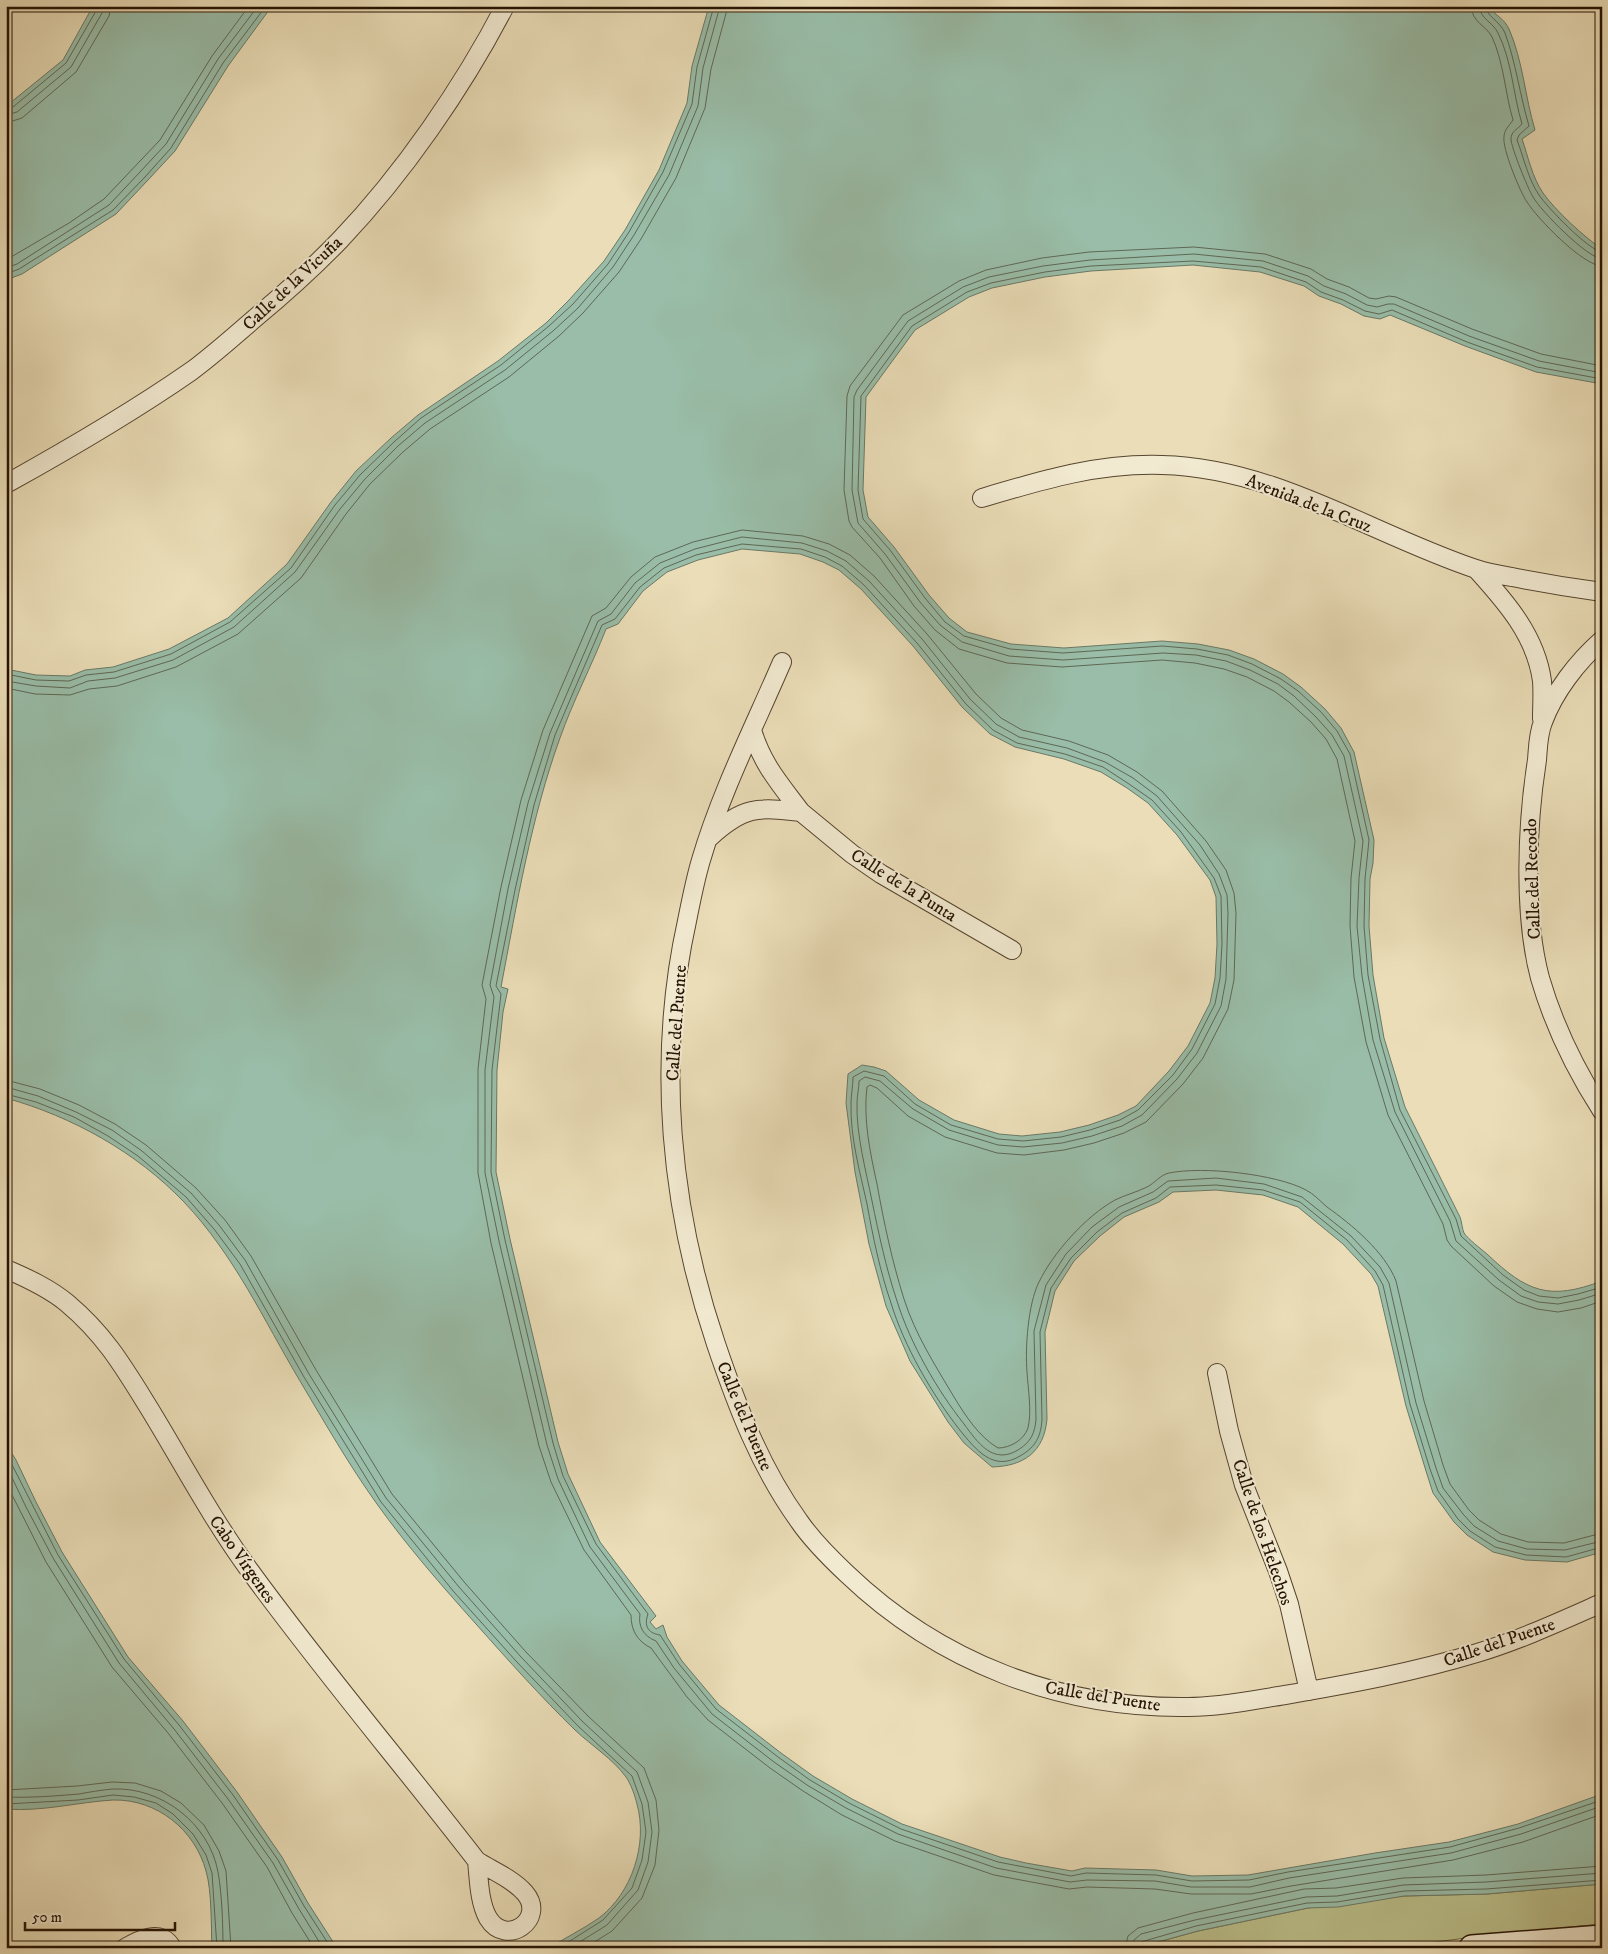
<svg xmlns="http://www.w3.org/2000/svg" width="1608" height="1954" viewBox="0 0 1608 1954" font-family="'IM FELL DW Pica',serif">
<rect width="100%" height="100%" fill="#eaddb7"/>
<filter id="stains"><feTurbulence type="fractalNoise" baseFrequency=".004" numOctaves="4"/><feColorMatrix values="0 0 0 0 .2 0 0 0 0 .09 0 0 0 0 .02 0 0 0 .5 -.17"/></filter>
<radialGradient id="worn" r=".72"><stop offset=".6" stop-color="#630" stop-opacity="0"/><stop offset="1" stop-color="#630" stop-opacity=".3"/></radialGradient>
<!-- green -->
<path fill="#bbc08b" stroke="#706946" d="M 1602,1884 L 1602,1924 L 1497,1934 L 1389,1948 L 1136,1948 L 1198,1931 L 1308,1908 L 1404,1896 L 1487,1894 Z"/>
<!-- water -->
<path fill="#99bda8" stroke="#6a7966" d="M 93,6 L 272,6 L 228,66 L 175,151 L 148,180 L 116,214 L 22,274 L 6,280 L 6,104 L 10,103 L 63,60 Z
M 709,6 L 1489,6 C 1494,15 1504,18 1509,29 C 1523,61 1525,97 1535,130 L 1522,139 C 1528,156 1532,177 1543,193 C 1555,210 1584,237 1602,249 L 1602,384 L 1536,372 L 1465,346 L 1390,315 L 1380,319 L 1364,316 L 1341,304 L 1319,296 L 1304,286 L 1260,272 L 1193,265 L 1091,271 L 1045,277 L 992,288 L 969,297 L 915,330 L 866,397 L 863,490 L 868,517 L 894,547 L 929,595 L 949,618 L 967,632 L 1011,644 L 1064,648 L 1162,641 L 1198,644 L 1229,650 L 1254,659 L 1283,674 L 1301,687 L 1325,709 L 1341,728 L 1354,752 L 1374,840 L 1373,863 L 1370,879 L 1369,926 L 1373,975 L 1384,1038 L 1405,1107 L 1460,1217 C 1462,1222 1462,1229 1464,1233 C 1469,1240 1480,1248 1487,1254 C 1527,1292 1549,1301 1602,1281 L 1602,1552 L 1567,1562 L 1525,1560 L 1493,1552 L 1467,1535 L 1454,1522 L 1433,1493 L 1426,1471 L 1406,1406 L 1378,1286 L 1371,1274 L 1343,1244 L 1298,1207 L 1263,1195 L 1216,1190 L 1173,1192 L 1159,1202 L 1124,1217 L 1100,1236 L 1074,1261 L 1055,1291 L 1045,1332 L 1047,1419 C 1044,1452 1024,1466 992,1467 L 964,1443 L 948,1422 L 910,1361 L 886,1306 L 869,1244 L 855,1172 L 846,1103 L 848,1074 L 862,1065 L 874,1067 L 886,1071 L 919,1100 L 954,1120 L 999,1134 L 1022,1136 L 1060,1132 L 1089,1125 L 1118,1115 L 1136,1106 L 1169,1071 L 1188,1046 L 1210,1003 L 1215,978 L 1217,944 L 1216,897 L 1210,880 L 1177,835 L 1148,803 L 1127,788 L 1101,772 L 1064,759 L 1015,747 L 990,734 L 962,707 L 913,646 L 861,589 L 839,570 L 823,562 L 800,554 L 742,549 L 698,560 L 667,572 L 643,591 L 618,624 L 606,629 C 592,665 573,701 560,738 C 531,818 517,903 501,987 L 508,989 L 503,1012 L 497,1070 L 496,1172 L 510,1239 L 558,1442 L 568,1474 L 600,1542 L 656,1616 L 650,1622 L 656,1629 L 663,1625 L 667,1637 L 682,1661 L 719,1705 L 781,1753 L 813,1776 L 852,1799 L 902,1824 L 1000,1857 L 1026,1863 L 1072,1871 L 1085,1868 L 1156,1870 L 1192,1876 L 1248,1875 L 1375,1853 L 1449,1842 L 1518,1824 L 1602,1794 L 1602,1884 L 1487,1894 L 1404,1896 L 1338,1907 L 1308,1908 L 1198,1931 L 1136,1948 L 549,1948 C 565,1938 583,1929 599,1918 C 632,1893 648,1844 637,1804 C 635,1796 631,1784 626,1777 C 613,1759 592,1746 575,1730 C 541,1697 508,1660 476,1624 C 442,1586 407,1546 377,1504 C 349,1465 325,1423 300,1381 C 263,1319 235,1256 184,1202 C 136,1152 73,1117 6,1098 L 6,669 L 36,675 L 70,676 L 85,670 L 113,667 L 169,649 L 228,618 L 287,564 L 331,502 L 356,471 L 391,438 L 418,415 L 498,361 L 546,323 L 569,300 L 604,261 L 625,230 L 659,170 L 687,103 L 692,66 Z
M 6,1444 L 16,1460 L 36,1502 L 62,1552 L 128,1657 L 183,1721 L 237,1792 L 282,1857 L 308,1903 L 337,1948 L 212,1948 C 211,1926 212,1891 206,1871 C 195,1830 157,1799 113,1800 C 78,1802 42,1812 6,1809 Z"/>
<g fill="none" stroke-linecap="round" stroke-linejoin="round">
<!-- shore -->
<path stroke="#5e6855" stroke-width="1" d="M 1471,6 C 1472,23 1486,25 1492,37 C 1504,63 1505,93 1513,120 C 1509,126 1504,130 1504,137 C 1502,148 1520,192 1527,202 C 1537,218 1583,266 1602,266
M 1479,6 C 1480,19 1493,22 1498,33 C 1512,61 1513,94 1522,124 C 1518,129 1511,131 1511,139 C 1511,147 1528,189 1533,197 C 1541,211 1587,258 1602,259
M 1485,6 C 1486,16 1500,21 1505,33 C 1516,63 1520,96 1529,126 L 1519,135 L 1517,140 C 1524,158 1528,179 1539,195 C 1547,207 1589,251 1602,252
M 6,109 L 13,107 L 66,63 L 96,11 L 97,6
M 6,115 L 17,112 L 71,67 L 102,13 L 103,6
M 6,123 L 22,118 L 76,72 L 109,16 L 111,6
M 6,260 L 69,223 L 104,199 L 160,140 L 212,56 L 249,6
M 6,268 L 17,264 L 109,205 L 140,172 L 166,144 L 218,59 L 258,6
M 6,274 L 19,269 L 113,210 L 145,177 L 171,148 L 223,63 L 266,6
M 1602,366 L 1541,354 L 1472,329 L 1396,297 L 1389,296 L 1376,299 L 1369,298 L 1349,287 L 1327,279 L 1311,269 L 1265,254 L 1194,247 L 1089,252 L 1042,258 L 986,270 L 959,281 L 903,315 L 850,386 L 847,396 L 844,490 L 849,521 L 852,527 L 880,558 L 914,606 L 935,630 L 959,649 L 1007,663 L 1062,667 L 1162,660 L 1195,663 L 1224,669 L 1247,677 L 1274,691 L 1289,702 L 1311,722 L 1326,739 L 1337,759 L 1355,841 L 1351,878 L 1350,926 L 1354,977 L 1366,1042 L 1388,1115 L 1443,1224 L 1447,1240 L 1451,1246 L 1494,1286 L 1517,1302 L 1537,1309 L 1558,1312 L 1581,1308 L 1602,1301
M 1602,373 L 1539,361 L 1469,336 L 1394,304 L 1388,304 L 1377,307 L 1367,305 L 1346,294 L 1324,286 L 1308,276 L 1263,261 L 1194,254 L 1090,260 L 1043,266 L 989,277 L 963,287 L 908,321 L 857,390 L 854,397 L 852,490 L 858,523 L 885,554 L 920,602 L 940,625 L 962,642 L 1009,656 L 1063,660 L 1163,653 L 1196,655 L 1226,661 L 1250,670 L 1278,684 L 1294,696 L 1316,717 L 1332,735 L 1344,756 L 1363,841 L 1359,878 L 1357,926 L 1362,976 L 1373,1040 L 1395,1112 L 1450,1221 L 1456,1241 L 1499,1280 L 1521,1296 L 1538,1302 L 1558,1304 L 1579,1300 L 1602,1293
M 1602,379 L 1537,367 L 1467,342 L 1392,310 L 1379,314 L 1365,311 L 1343,300 L 1321,292 L 1306,282 L 1261,267 L 1193,261 L 1091,266 L 1045,272 L 991,283 L 967,292 L 912,326 L 861,396 L 858,490 L 863,519 L 890,550 L 925,598 L 945,622 L 964,636 L 1010,649 L 1063,653 L 1162,646 L 1197,649 L 1228,655 L 1252,664 L 1281,679 L 1298,691 L 1321,712 L 1337,731 L 1350,754 L 1369,840 L 1365,879 L 1364,926 L 1368,975 L 1380,1039 L 1400,1110 L 1456,1219 L 1461,1236 L 1503,1275 L 1524,1290 L 1539,1296 L 1558,1298 L 1578,1294 L 1602,1287
M 6,674 L 36,680 L 69,681 L 86,675 L 114,672 L 171,654 L 230,622 L 291,568 L 335,505 L 360,475 L 394,442 L 421,418 L 501,365 L 549,326 L 573,304 L 608,264 L 629,232 L 663,172 L 692,104 L 697,67 L 714,6
M 6,681 L 36,686 L 70,688 L 88,681 L 115,678 L 173,660 L 234,627 L 295,572 L 340,509 L 365,479 L 398,446 L 425,423 L 505,370 L 553,331 L 578,308 L 613,267 L 634,235 L 669,175 L 698,106 L 703,68 L 720,6
M 6,688 L 35,694 L 70,695 L 89,689 L 117,686 L 176,667 L 238,634 L 301,578 L 346,514 L 370,484 L 403,452 L 430,429 L 509,377 L 559,336 L 583,313 L 619,272 L 641,239 L 676,178 L 705,108 L 711,69 L 728,6
M 6,1080 L 40,1089 L 79,1105 L 115,1124 L 146,1145 L 196,1188 L 225,1220 L 251,1256 L 316,1370 L 392,1494 L 465,1583 L 526,1652 L 588,1716 L 644,1768 L 656,1800 L 659,1830 L 655,1865 L 642,1898 L 612,1931 L 585,1948
M 6,1087 L 38,1096 L 76,1112 L 112,1130 L 142,1151 L 191,1193 L 219,1225 L 245,1260 L 309,1374 L 386,1498 L 459,1587 L 521,1657 L 583,1722 L 637,1772 L 648,1802 L 652,1832 L 648,1862 L 638,1890 L 607,1925 L 570,1948
M 6,1094 L 36,1102 L 74,1117 L 108,1136 L 138,1156 L 186,1197 L 214,1229 L 240,1264 L 304,1377 L 381,1502 L 454,1592 L 516,1661 L 578,1726 L 632,1776 L 642,1804 L 646,1832 L 642,1860 L 632,1888 L 603,1920 L 559,1948
M 6,1453 L 58,1555 L 124,1659 L 179,1725 L 233,1795 L 278,1860 L 304,1906 L 331,1948
M 6,1465 L 26,1507 L 53,1558 L 119,1663 L 174,1729 L 228,1799 L 273,1863 L 299,1909 L 323,1948
M 6,1483 L 46,1562 L 112,1667 L 168,1733 L 222,1803 L 267,1867 L 292,1913 L 314,1948
M 1602,1533 L 1564,1543 L 1528,1542 L 1501,1534 L 1479,1520 L 1469,1510 L 1450,1484 L 1443,1465 L 1424,1401 L 1396,1281 C 1385,1252 1351,1224 1327,1207 C 1320,1201 1314,1194 1306,1190 C 1276,1174 1203,1166 1169,1173 C 1160,1175 1155,1183 1147,1187 C 1137,1192 1125,1195 1115,1200 C 1086,1216 1053,1253 1039,1282 C 1028,1304 1025,1348 1027,1372 C 1028,1389 1032,1411 1028,1428 C 1024,1440 1010,1448 998,1448 C 979,1437 965,1415 954,1397 C 935,1365 915,1334 904,1299 C 892,1261 884,1223 877,1184 C 870,1152 863,1119 867,1087 L 870,1085 L 877,1088 L 908,1116 L 945,1137 L 997,1153 L 1024,1155 L 1064,1150 L 1094,1143 L 1124,1133 L 1146,1122 L 1183,1084 L 1203,1058 L 1228,1009 L 1234,980 L 1236,913 L 1234,893 L 1226,870 L 1206,841 L 1162,791 L 1137,772 L 1108,755 L 1069,741 L 1022,730 L 1001,718 L 976,694 L 927,634 L 874,576 L 850,555 L 829,544 L 803,536 L 742,530 L 693,542 L 655,557 L 631,577 L 606,608 L 592,616 L 543,730 L 521,800 L 501,887 L 482,985 L 486,999 L 478,1069 L 478,1173 L 491,1243 L 539,1446 L 551,1482 L 584,1550 L 631,1615 C 631,1630 637,1641 651,1648 L 687,1697 L 708,1720 L 770,1768 L 803,1791 L 842,1815 L 895,1841 L 994,1875 L 1069,1889 L 1087,1887 L 1155,1889 L 1191,1894 L 1251,1894 L 1291,1886 L 1453,1860 L 1523,1842 L 1602,1814
M 1602,1541 L 1565,1550 L 1527,1549 L 1498,1541 L 1474,1526 L 1463,1514 L 1443,1488 L 1436,1468 L 1416,1403 L 1389,1283 L 1380,1267 L 1351,1236 L 1302,1197 L 1264,1184 L 1216,1178 L 1168,1181 L 1153,1192 L 1119,1207 L 1092,1227 L 1066,1254 L 1046,1285 L 1034,1331 L 1036,1419 C 1035,1433 1031,1442 1018,1450 C 993,1465 978,1443 964,1424 C 937,1390 910,1343 897,1301 C 886,1268 879,1235 872,1201 C 866,1171 856,1134 857,1103 C 857,1096 859,1088 859,1081 L 865,1077 L 880,1081 L 913,1109 L 949,1130 L 998,1145 L 1023,1147 L 1062,1143 L 1092,1136 L 1122,1126 L 1142,1115 L 1177,1079 L 1197,1053 L 1221,1006 L 1226,979 L 1228,913 L 1227,895 L 1219,874 L 1200,845 L 1157,796 L 1133,778 L 1105,762 L 1067,748 L 1019,737 L 996,724 L 970,699 L 922,639 L 869,581 L 846,561 L 827,551 L 802,543 L 742,537 L 695,549 L 660,563 L 635,583 L 611,614 L 598,621 L 550,733 L 528,803 L 508,889 L 490,985 L 494,997 L 485,1070 L 485,1173 L 499,1241 L 547,1445 L 558,1479 L 590,1547 L 640,1614 C 638,1626 643,1636 656,1641 L 674,1668 L 712,1714 L 774,1762 L 807,1785 L 846,1808 L 898,1834 L 996,1868 L 1070,1882 L 1087,1880 L 1155,1881 L 1191,1887 L 1250,1887 L 1289,1878 L 1451,1853 L 1521,1834 L 1602,1806
M 1602,1547 L 1566,1557 L 1526,1555 L 1495,1547 L 1470,1531 L 1458,1519 L 1438,1491 L 1430,1469 L 1410,1404 L 1383,1285 L 1375,1271 L 1347,1240 L 1300,1202 L 1263,1190 L 1216,1185 L 1170,1187 L 1156,1198 L 1122,1213 L 1097,1232 L 1071,1258 L 1051,1288 L 1040,1332 L 1042,1419 C 1041,1436 1036,1447 1020,1456 C 993,1472 976,1450 959,1429 C 932,1394 904,1346 891,1303 C 880,1271 873,1237 867,1204 C 860,1172 850,1137 851,1103 C 851,1095 853,1086 853,1077 L 864,1071 L 884,1076 L 915,1104 L 951,1125 L 998,1139 L 1023,1141 L 1061,1137 L 1090,1130 L 1120,1120 L 1138,1110 L 1173,1075 L 1192,1049 L 1215,1004 L 1220,978 L 1222,944 L 1221,896 L 1214,878 L 1181,832 L 1152,800 L 1129,784 L 1103,767 L 1065,754 L 1017,743 L 993,730 L 966,704 L 917,643 L 864,585 L 842,566 L 825,557 L 801,549 L 742,544 L 696,555 L 664,568 L 640,587 L 615,619 L 602,625 L 555,735 L 534,805 L 515,890 L 496,986 L 501,994 L 492,1070 L 491,1172 L 505,1240 L 553,1443 L 563,1476 L 596,1544 L 648,1614 C 644,1625 647,1633 660,1635 L 679,1664 L 716,1709 L 778,1757 L 810,1780 L 849,1803 L 901,1829 L 998,1862 L 1071,1876 L 1086,1873 L 1156,1875 L 1192,1881 L 1249,1880 L 1288,1872 L 1450,1847 L 1519,1828 L 1602,1800
M 6,1790 L 77,1786 L 112,1782 L 135,1783 L 161,1791 L 181,1803 L 204,1825 L 219,1851 L 226,1871 L 231,1948
M 6,1797 C 30,1798 55,1796 79,1794 C 90,1792 101,1790 113,1789 C 161,1787 209,1823 218,1872 C 222,1894 223,1925 223,1948
M 6,1804 L 78,1800 L 113,1795 L 134,1797 L 156,1803 L 173,1814 L 193,1834 L 206,1855 L 212,1873 L 217,1948
M 1125,1948 L 1128,1936 L 1138,1928 L 1193,1913 L 1304,1889 L 1336,1888 L 1403,1878 L 1486,1875 L 1602,1866
M 1132,1948 L 1134,1940 L 1141,1934 L 1195,1920 L 1306,1897 L 1337,1896 L 1403,1885 L 1486,1882 L 1602,1873
M 1139,1948 L 1141,1942 L 1196,1926 L 1307,1903 L 1337,1902 L 1404,1891 L 1486,1889 L 1602,1880"/>
<defs>
<path id="street" d="M 6,484 C 69,449 131,413 190,372 C 212,356 233,337 254,319 C 284,294 313,268 340,240 C 403,174 463,87 505,6
M 982,498 C 1042,480 1098,463 1162,465 C 1276,468 1371,534 1476,569 C 1487,573 1500,575 1512,577 C 1542,583 1572,588 1602,592
M 1477,570 C 1506,602 1536,636 1542,681 C 1543,693 1542,707 1542,719
M 1602,640 C 1577,662 1554,692 1543,722 C 1538,734 1538,748 1537,760 C 1527,824 1523,914 1540,978 C 1554,1026 1575,1069 1602,1111
M 782,662 C 754,727 721,792 701,860 C 695,880 691,901 687,921 C 656,1061 670,1208 716,1344 C 737,1406 760,1467 799,1521 C 812,1540 830,1558 847,1574 C 939,1662 1060,1709 1188,1707 C 1220,1707 1253,1700 1285,1695 C 1350,1684 1414,1672 1477,1653 C 1520,1640 1561,1621 1602,1603
M 801,812 L 852,854 L 881,874 L 1012,950
M 710,837 C 744,806 757,807 801,812 C 780,784 762,764 752,730
M 6,1269 C 27,1278 49,1288 67,1303 C 105,1335 123,1366 149,1408 C 182,1462 212,1519 250,1571 C 322,1670 402,1764 477,1861 C 493,1871 513,1879 525,1893 C 547,1919 506,1948 488,1918 C 479,1902 479,1879 477,1861
M 1217,1373 L 1229,1431 L 1244,1485 L 1278,1571 L 1289,1604 L 1309,1691
M 125,1948 C 138,1940 162,1928 172,1948"/>
<path id="secondary" d="M 1472,1948 L 1602,1938"/>
</defs>
<!-- street casing -->
<use href="#street" stroke="#56452f" stroke-width="20"/>
<!-- secondary casing -->
<use href="#secondary" stroke="#241202" stroke-width="28"/>
<!-- street -->
<use href="#street" stroke="#f1e9d0" stroke-width="18"/>
<!-- secondary -->
<use href="#secondary" stroke="#f1e9d0" stroke-width="25"/>
</g>
<g text-anchor="middle" stroke-width="4" stroke-linejoin="round" paint-order="stroke">
<!-- street labels -->
<g font-size="18" fill="#241202" stroke="#f1e9d0">
<text transform="translate(292 283) rotate(-43)" y="6">Calle de la Vicuña</text>
<text transform="translate(1309 503) rotate(21)" y="6">Avenida de la Cruz</text>
<text transform="translate(1532 879) rotate(-92)" y="6">Calle del Recodo</text>
<text transform="translate(904 885) rotate(32)" y="6">Calle de la Punta</text>
<text transform="translate(676 1023) rotate(-86)" y="6">Calle del Puente</text>
<text transform="translate(745 1416) rotate(67)" y="6">Calle del Puente</text>
<text transform="translate(1263 1532) rotate(71)" y="6">Calle de los Helechos</text>
<text transform="translate(243 1559) rotate(55)" y="6">Cabo Vírgenes</text>
<text transform="translate(1499 1642) rotate(-19)" y="6">Calle del Puente</text>
<text transform="translate(1103 1696) rotate(9)" y="6">Calle del Puente</text>
</g>
</g>
<!-- margin -->
<rect width="1608" height="1954" fill="none" stroke="#eaddb7" stroke-width="25"/>
<rect x="8" y="8" width="1593" height="1939" fill="none" stroke="#241202" stroke-width="2.5"/>
<rect x="12" y="12" width="1583" height="1929" fill="none" stroke="#241202"/>
<!-- scale -->
<path d="M25 1922v8h150v-8" fill="none" stroke="#241202" stroke-width="2.5"/>
<text x="32" y="1922" font-size="15" fill="#241202" stroke="#f1e9d0" stroke-width="4" paint-order="stroke">50 m</text>
<rect width="100%" height="100%" filter="url(#stains)"/>
<rect width="100%" height="100%" fill="url(#worn)"/>
</svg>
